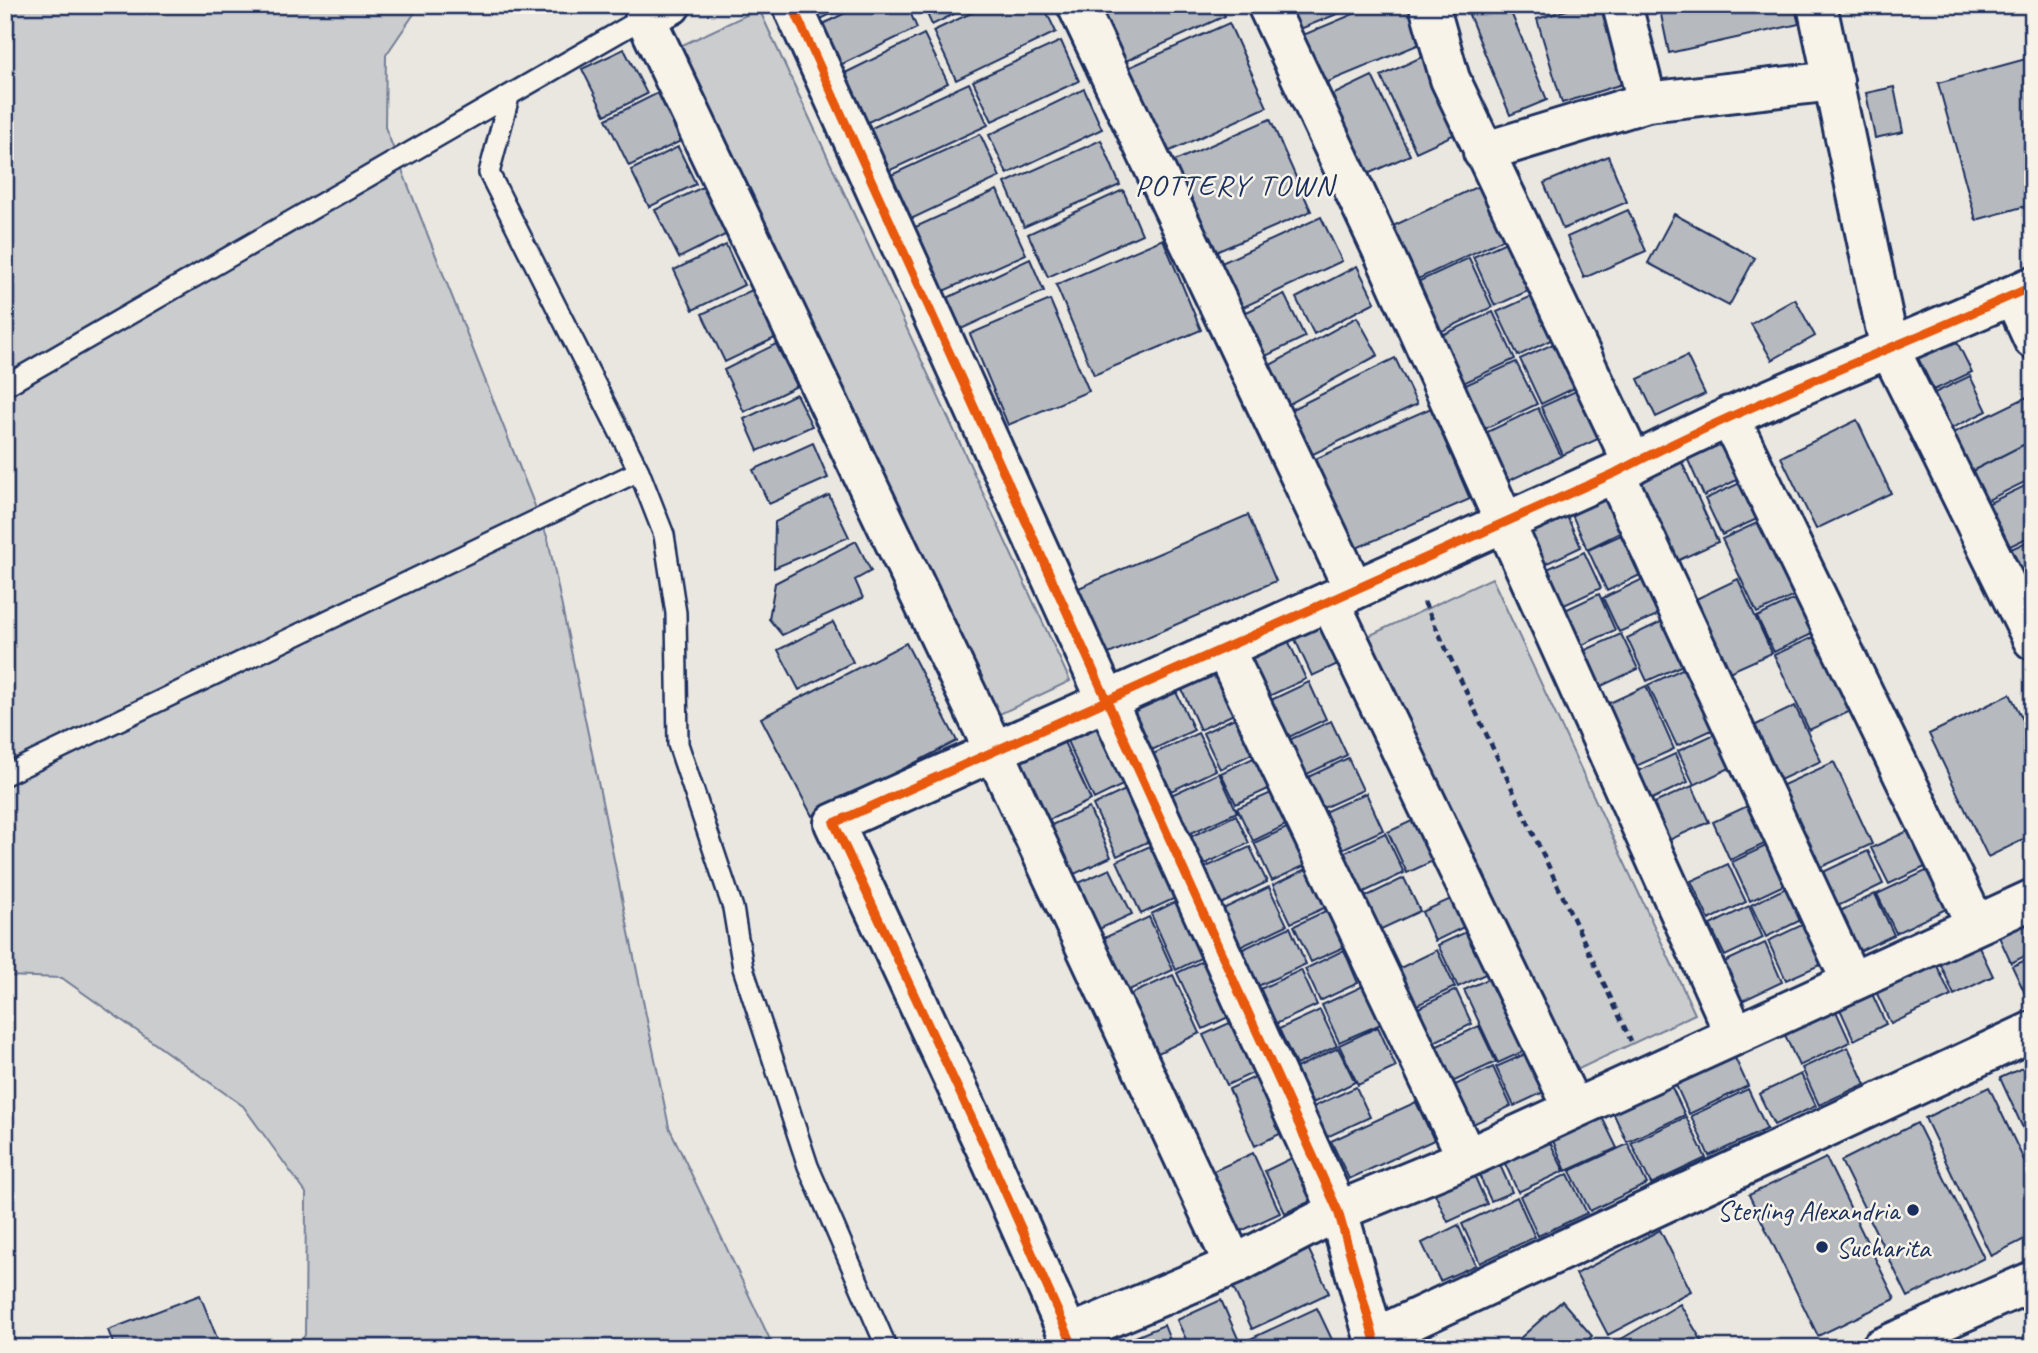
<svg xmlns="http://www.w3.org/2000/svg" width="2038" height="1353" viewBox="0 0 2038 1353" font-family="Caveat,sans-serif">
<rect width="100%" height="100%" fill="#eae7e0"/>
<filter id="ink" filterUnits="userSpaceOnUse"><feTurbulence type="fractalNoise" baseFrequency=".0143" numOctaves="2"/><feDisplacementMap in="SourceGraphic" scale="14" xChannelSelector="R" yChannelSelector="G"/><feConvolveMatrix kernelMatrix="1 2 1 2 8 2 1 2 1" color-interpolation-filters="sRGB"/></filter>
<g filter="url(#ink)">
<!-- green -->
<path fill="#cbcccd" stroke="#737e96" stroke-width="2" d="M 5,5 L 420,5 L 386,55 L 385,127 L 548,539 L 669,1127 L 774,1348 L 296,1348 L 305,1335 L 306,1193 L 243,1106 L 62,978 L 5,976 Z
M 759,9 L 1070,681 L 987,720 L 676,48 Z
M 1492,578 L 1695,1014 L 1564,1076 L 1362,639 Z"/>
<!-- building -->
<path fill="#b6babf" stroke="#1b2f5e" stroke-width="2" d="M 797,5 L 850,5 L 806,26 Z
M 861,5 L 907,5 L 917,28 L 830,70 L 811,30 Z
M 923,5 L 972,5 L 932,25 Z
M 988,5 L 1043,5 L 1056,32 L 956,80 L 933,31 Z
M 1100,5 L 1220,5 L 1225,16 L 1126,61 Z
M 1283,5 L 1359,5 L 1293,32 Z
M 1375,5 L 1418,5 L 1432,39 L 1316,87 L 1296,38 Z
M 1465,5 L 1508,5 L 1547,100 L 1510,115 Z
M 1583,5 L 1616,5 L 1638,79 L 1562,103 L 1537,19 Z
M 1659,5 L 1794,5 L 1799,24 L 1669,53 Z
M 1229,23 L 1267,107 L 1159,156 L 1121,71 Z
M 924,34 L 948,83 L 860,126 L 837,77 Z
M 1061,41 L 1079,81 L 992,121 L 973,81 Z
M 624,49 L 647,94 L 605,115 L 582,69 Z
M 1430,53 L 1466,129 L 1416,152 L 1381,76 Z
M 2033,57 L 2033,204 L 1976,220 L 1938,83 Z
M 1372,76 L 1410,155 L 1361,177 L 1324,99 Z
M 969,83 L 988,125 L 884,173 L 865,131 Z
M 1894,87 L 1903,132 L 1875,138 L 1866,93 Z
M 1084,89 L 1102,129 L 1007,174 L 989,135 Z
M 664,90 L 687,138 L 629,166 L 606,119 Z
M 1270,119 L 1311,211 L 1202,258 L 1163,166 Z
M 980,134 L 1000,177 L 909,220 L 889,176 Z
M 1101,140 L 1120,185 L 1024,227 L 1005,183 Z
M 678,147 L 696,184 L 649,207 L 631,170 Z
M 1608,156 L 1627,202 L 1563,229 L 1544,183 Z
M 715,181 L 737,229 L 679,258 L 655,210 Z
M 1489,181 L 1514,234 L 1418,279 L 1393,226 Z
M 997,190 L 1026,254 L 939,293 L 911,229 Z
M 1123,190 L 1142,234 L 1048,277 L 1028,234 Z
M 1628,210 L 1646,251 L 1584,278 L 1567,237 Z
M 1674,214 L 1755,258 L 1729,306 L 1648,263 Z
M 1321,217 L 1342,261 L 1235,311 L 1215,266 Z
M 1519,236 L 1541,285 L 1495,306 L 1473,257 Z
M 1163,239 L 1201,330 L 1094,375 L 1056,285 Z
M 726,245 L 744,285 L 693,310 L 674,270 Z
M 1469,258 L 1492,307 L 1434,335 L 1411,285 Z
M 1030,259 L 1044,291 L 959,330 L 945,299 Z
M 1357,266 L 1375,302 L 1314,334 L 1296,298 Z
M 756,288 L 779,336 L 725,362 L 702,314 Z
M 1543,291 L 1563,334 L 1518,356 L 1497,312 Z
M 1284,294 L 1305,337 L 1251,363 L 1230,320 Z
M 1795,299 L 1815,336 L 1772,360 L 1751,324 Z
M 1050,300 L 1089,391 L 1008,425 L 970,334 Z
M 1493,312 L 1515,359 L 1457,386 L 1435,338 Z
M 1357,317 L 1378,355 L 1284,407 L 1263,369 Z
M 1951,330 L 1972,372 L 1934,390 L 1913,348 Z
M 1564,339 L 1585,383 L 1541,404 L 1520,359 Z
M 776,344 L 797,386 L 744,412 L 724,370 Z
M 1687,356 L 1705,394 L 1656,417 L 1638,379 Z
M 1395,358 L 1417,404 L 1309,456 L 1288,411 Z
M 1516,362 L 1537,404 L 1479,432 L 1459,388 Z
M 1970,376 L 1987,411 L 1946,431 L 1928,396 Z
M 1589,385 L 1611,433 L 1563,455 L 1541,407 Z
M 796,394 L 812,426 L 758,451 L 744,419 Z
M 2033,394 L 2033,440 L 1972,471 L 1953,433 Z
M 1431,408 L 1470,499 L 1345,553 L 1306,463 Z
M 1538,408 L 1561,456 L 1504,483 L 1481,435 Z
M 1857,420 L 1891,493 L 1816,529 L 1781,457 Z
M 1718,436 L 1739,479 L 1704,496 L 1684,451 Z
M 2033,440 L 2033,478 L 1986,501 L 1972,471 Z
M 813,443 L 828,478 L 769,504 L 753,470 Z
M 1679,456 L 1718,542 L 1677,561 L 1637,476 Z
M 2033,482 L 2033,535 L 2006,548 L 1985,505 Z
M 1740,483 L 1757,519 L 1722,535 L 1705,499 Z
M 1611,487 L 1630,528 L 1587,549 L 1569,508 Z
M 829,495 L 849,537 L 774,568 L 775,522 Z
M 1565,512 L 1581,547 L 1541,566 L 1524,531 Z
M 1248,515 L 1276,581 L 1095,660 L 1067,593 Z
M 1759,522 L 1794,596 L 1757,613 L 1722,539 Z
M 1621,535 L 1640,575 L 1607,591 L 1588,550 Z
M 2033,539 L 2033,578 L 2027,581 L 2011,549 Z
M 856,541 L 871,571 L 855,580 L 863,598 L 782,635 L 769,619 L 775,583 Z
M 1584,552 L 1601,588 L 1560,607 L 1543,571 Z
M 1647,577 L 1664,612 L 1619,632 L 1603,598 Z
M 1738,579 L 1772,653 L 1727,673 L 1694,600 Z
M 1599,594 L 1615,630 L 1578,647 L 1561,612 Z
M 1797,598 L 1814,633 L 1774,652 L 1757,617 Z
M 1665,620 L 1685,664 L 1647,681 L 1627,638 Z
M 1323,621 L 1342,662 L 1312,676 L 1293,635 Z
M 833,622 L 853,662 L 799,690 L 778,650 Z
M 1827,631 L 1862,706 L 1809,730 L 1774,655 Z
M 1621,634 L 1638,669 L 1597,688 L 1581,652 Z
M 1287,638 L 1306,679 L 1269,696 L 1250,655 Z
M 906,643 L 957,741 L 812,816 L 761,718 Z
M 1684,668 L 1712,730 L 1677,746 L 1648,685 Z
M 1219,672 L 1238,712 L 1200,730 L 1182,690 Z
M 1309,682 L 1326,719 L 1289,737 L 1271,700 Z
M 1646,686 L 1674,749 L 1634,767 L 1605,705 Z
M 1176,692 L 1194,730 L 1152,750 L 1134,711 Z
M 2010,694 L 2033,740 L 2033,835 L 1988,857 L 1929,734 Z
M 1795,706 L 1821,761 L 1780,780 L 1754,726 Z
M 1245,713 L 1262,749 L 1220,769 L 1203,733 Z
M 1105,720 L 1133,780 L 1094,799 L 1066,739 Z
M 1331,721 L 1347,755 L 1305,775 L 1289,740 Z
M 1719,732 L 1734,766 L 1694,785 L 1678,751 Z
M 1198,733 L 1216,770 L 1171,791 L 1153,754 Z
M 1064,742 L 1091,800 L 1045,822 L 1018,763 Z
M 1262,754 L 1277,785 L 1236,804 L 1221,773 Z
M 1675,754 L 1688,782 L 1650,800 L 1636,772 Z
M 1348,758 L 1363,790 L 1321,809 L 1306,778 Z
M 1834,762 L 1872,844 L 1819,868 L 1781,786 Z
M 1219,773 L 1237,812 L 1189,834 L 1171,795 Z
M 1134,786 L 1158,837 L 1117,856 L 1093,805 Z
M 1692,786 L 1709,822 L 1667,841 L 1650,805 Z
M 1278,790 L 1292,822 L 1253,841 L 1237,808 Z
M 1366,793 L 1383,830 L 1340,850 L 1322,813 Z
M 1756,802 L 1773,840 L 1730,860 L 1713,822 Z
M 1089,808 L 1111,857 L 1070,876 L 1047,827 Z
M 1236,815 L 1249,843 L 1203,865 L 1190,837 Z
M 1416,819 L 1435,860 L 1407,873 L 1388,832 Z
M 1293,825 L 1310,863 L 1272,881 L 1254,843 Z
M 1910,830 L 1927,866 L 1889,884 L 1871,848 Z
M 1385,833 L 1404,873 L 1360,894 L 1341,854 Z
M 1159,842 L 1184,894 L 1141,914 L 1117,861 Z
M 1768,845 L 1786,884 L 1750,901 L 1732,862 Z
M 1250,847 L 1267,882 L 1221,904 L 1204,868 Z
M 1868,851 L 1883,884 L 1836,907 L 1821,873 Z
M 1317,864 L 1335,903 L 1291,923 L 1273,885 Z
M 1728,864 L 1746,902 L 1709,920 L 1691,881 Z
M 1110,869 L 1132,914 L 1095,931 L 1074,885 Z
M 1928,870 L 1946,909 L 1896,933 L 1877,894 Z
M 1404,878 L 1420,911 L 1377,931 L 1361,899 Z
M 1790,886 L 1805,918 L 1766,937 L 1751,905 Z
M 1269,887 L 1287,925 L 1240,947 L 1223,909 Z
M 1875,894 L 1894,935 L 1853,954 L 1834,914 Z
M 1187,896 L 1213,952 L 1176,970 L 1151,914 Z
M 1453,898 L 1466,926 L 1435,941 L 1422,912 Z
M 1336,906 L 1353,943 L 1311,962 L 1294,926 Z
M 1749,906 L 1763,938 L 1725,956 L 1710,925 Z
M 2033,910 L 2033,952 L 2011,963 L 1995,928 Z
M 1149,917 L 1173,970 L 1127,991 L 1102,939 Z
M 1804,924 L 1822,964 L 1786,980 L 1768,941 Z
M 1290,927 L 1306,964 L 1258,986 L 1241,950 Z
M 1477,927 L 1496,969 L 1458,987 L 1438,945 Z
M 1975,938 L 1993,976 L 1954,995 L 1937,956 Z
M 1765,943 L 1782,982 L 1740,1002 L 1722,963 Z
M 1344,950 L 1358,983 L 1320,1001 L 1305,969 Z
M 1437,950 L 1455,987 L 1415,1006 L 1398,969 Z
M 1932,955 L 1951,996 L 1891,1024 L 1872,983 Z
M 1213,956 L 1239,1012 L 1203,1029 L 1177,973 Z
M 2033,957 L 2033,1010 L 2012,966 Z
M 1301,970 L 1317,1005 L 1276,1024 L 1260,989 Z
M 1499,974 L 1533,1047 L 1498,1063 L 1464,990 Z
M 1173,975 L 1200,1033 L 1156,1054 L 1129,995 Z
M 1867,983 L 1886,1024 L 1854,1040 L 1835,998 Z
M 1363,986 L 1381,1024 L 1339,1042 L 1322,1005 Z
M 1456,990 L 1472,1024 L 1432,1043 L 1416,1009 Z
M 1830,998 L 1850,1042 L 1799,1066 L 1779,1022 Z
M 1320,1010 L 1337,1046 L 1296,1065 L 1279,1029 Z
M 1245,1016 L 1268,1066 L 1227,1085 L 1203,1035 Z
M 1479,1026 L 1496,1062 L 1450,1083 L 1433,1048 Z
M 1378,1027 L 1396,1067 L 1358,1085 L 1339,1045 Z
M 1729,1045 L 1748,1086 L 1689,1114 L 1670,1072 Z
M 1848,1047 L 1865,1084 L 1819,1105 L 1802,1068 Z
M 1338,1048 L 1355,1082 L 1313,1103 L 1296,1068 Z
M 1532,1051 L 1550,1089 L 1514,1106 L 1496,1067 Z
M 2033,1063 L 2033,1150 L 2000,1078 Z
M 1493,1067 L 1511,1106 L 1469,1126 L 1451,1087 Z
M 1270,1070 L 1296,1126 L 1255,1146 L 1229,1089 Z
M 1801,1074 L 1816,1106 L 1774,1125 L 1759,1094 Z
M 1666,1075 L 1685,1115 L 1627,1142 L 1608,1102 Z
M 1356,1087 L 1370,1117 L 1327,1137 L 1313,1107 Z
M 1989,1087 L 2033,1179 L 2033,1235 L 1991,1256 L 1925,1118 Z
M 1748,1089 L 1767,1129 L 1709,1156 L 1691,1116 Z
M 1416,1102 L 1434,1140 L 1349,1179 L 1331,1141 Z
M 1599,1111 L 1617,1148 L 1566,1171 L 1550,1134 Z
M 1686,1117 L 1706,1158 L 1651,1184 L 1631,1143 Z
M 1917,1123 L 1984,1258 L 1908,1297 L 1841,1161 Z
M 1546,1134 L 1564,1171 L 1518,1192 L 1501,1155 Z
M 1628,1144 L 1647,1184 L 1590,1211 L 1570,1171 Z
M 1304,1152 L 1324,1195 L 1285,1213 L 1265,1171 Z
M 1253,1153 L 1280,1213 L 1237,1233 L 1209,1173 Z
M 1496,1156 L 1512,1192 L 1491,1201 L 1475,1166 Z
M 1826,1158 L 1895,1299 L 1818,1336 L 1749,1195 Z
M 1470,1166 L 1487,1204 L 1448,1222 L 1431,1185 Z
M 1568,1174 L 1587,1213 L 1538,1236 L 1520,1196 Z
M 1517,1197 L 1535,1237 L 1480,1263 L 1462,1224 Z
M 1458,1225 L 1476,1265 L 1440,1281 L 1422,1243 Z
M 1660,1230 L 1691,1291 L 1608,1335 L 1576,1274 Z
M 1308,1248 L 1329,1293 L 1252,1329 L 1231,1283 Z
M 200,1295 L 221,1348 L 115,1348 L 108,1330 Z
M 1221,1300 L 1240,1343 L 1229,1348 L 1190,1348 L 1177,1320 Z
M 1562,1301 L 1592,1336 L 1579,1348 L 1509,1348 Z
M 1680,1304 L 1706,1348 L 1622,1348 L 1618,1341 Z
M 1317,1308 L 1336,1348 L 1252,1348 L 1248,1340 Z
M 1164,1325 L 1173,1348 L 1109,1348 Z"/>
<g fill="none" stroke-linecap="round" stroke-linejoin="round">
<defs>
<path id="lane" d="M 509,97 L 489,173 L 639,471
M 5,386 L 645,17
M 5,775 L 639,471 L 664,535 L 676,613 L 678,744 L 733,908 L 743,968 L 808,1166 L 887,1348"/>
<path id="street" d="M 671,5 L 645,17 L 995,753 L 1234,1265
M 792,5 L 1338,1211 L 1374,1338 L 1374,1348
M 1077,5 L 1354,590
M 1267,5 L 1384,254 L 1735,1035
M 1429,5 L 1450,79 L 1633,464
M 1622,5 L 1647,102
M 1817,5 L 1890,350 L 2033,640
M 1483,152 L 1647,102 L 1834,81
M 2013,295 L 2033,339
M 1729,416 L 1976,925
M 1615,473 L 1851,981
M 1330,602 L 1573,1108
M 1224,648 L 1467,1158
M 1069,1335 L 1234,1265 L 1338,1211 L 1467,1158 L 2033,899
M 1374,1338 L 2033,1031
M 1074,1348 L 987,1151 L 834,823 L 1615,473 C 1750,402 1894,349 2033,286
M 1881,1348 L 2033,1281"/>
</defs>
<!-- lane casing -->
<use href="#lane" stroke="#1b2f5e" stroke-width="24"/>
<!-- street casing -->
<use href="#street" stroke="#1b2f5e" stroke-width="44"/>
<!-- path -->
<path stroke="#1b2f5e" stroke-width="4.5" stroke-dasharray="7 5" stroke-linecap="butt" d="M 1424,602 L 1631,1041"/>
<!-- lane -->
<use href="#lane" stroke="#f7f3e8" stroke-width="19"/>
<!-- street -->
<use href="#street" stroke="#f7f3e8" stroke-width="38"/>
<defs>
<path id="cycleway" d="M 792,5 L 1338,1211 L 1374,1338 L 1374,1348
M 1074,1348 L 987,1151 L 834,823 L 1615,473 C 1750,402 1894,349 2033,286"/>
</defs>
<!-- cycleway casing -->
<use href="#cycleway" stroke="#f7f3e8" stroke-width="13"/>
<!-- cycleway -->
<use href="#cycleway" stroke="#e8590c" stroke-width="9"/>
</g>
</g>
<!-- markers -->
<g fill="#1b2f5e" stroke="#f7f3e8" stroke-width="2.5">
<circle cx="1913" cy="1210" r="7"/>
<circle cx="1822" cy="1247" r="7"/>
</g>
<g text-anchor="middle" stroke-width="5" stroke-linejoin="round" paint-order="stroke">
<!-- poi labels -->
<g font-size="28" fill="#1b2f5e" stroke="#f7f3e8" text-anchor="end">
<text x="1899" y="1220">Sterling Alexandria</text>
<text x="1836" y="1257" text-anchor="start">Sucharita</text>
</g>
<!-- neighbourhood labels -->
<g font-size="30" letter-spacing="2" fill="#1b2f5e" stroke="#f7f3e8">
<text x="1235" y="195">POTTERY TOWN</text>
</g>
</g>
<!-- margin -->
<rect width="2038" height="1353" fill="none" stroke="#f7f3e8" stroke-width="28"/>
<rect x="14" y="14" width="2010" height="1325" fill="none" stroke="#1b2f5e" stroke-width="2.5" filter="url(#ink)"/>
</svg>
